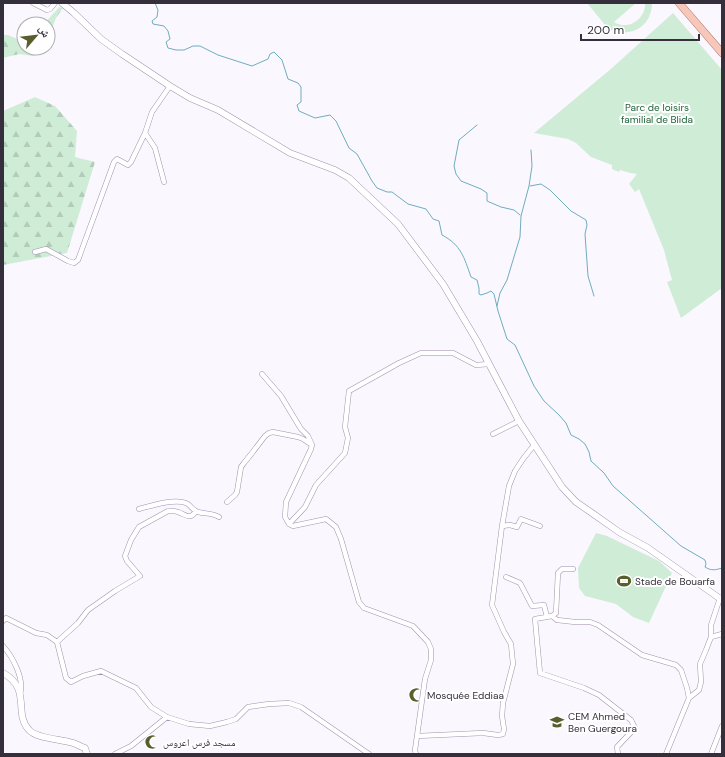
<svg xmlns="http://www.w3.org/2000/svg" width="725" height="757" viewBox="0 0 725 757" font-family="'DM Sans','Noto Naskh Arabic',sans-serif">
<defs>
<pattern id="forest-firs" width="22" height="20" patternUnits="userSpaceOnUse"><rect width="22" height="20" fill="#cfedd6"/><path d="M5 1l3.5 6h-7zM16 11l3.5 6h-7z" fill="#b2ccb9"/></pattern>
</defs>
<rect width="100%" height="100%" fill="#fbf7fe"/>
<!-- forest -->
<path fill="url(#forest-firs)" d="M 59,7 L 63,8 L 56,18 L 50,33 L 52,47 L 48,51 L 32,56 L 19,54 L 3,58 L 3,35 L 8,35 L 24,42 L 24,48 L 48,48 L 48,24 L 44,24 Z
M 35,97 L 55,106 L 77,131 L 75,157 L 95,162 L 67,253 L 3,265 L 3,111 Z"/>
<!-- park -->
<path fill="#cfedd6" d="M 587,3 L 636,3 L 614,22 C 628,31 646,19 645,3 L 652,3 C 652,25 633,38 612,30 L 610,31 Z
M 673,13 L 722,70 L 722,288 L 681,318 L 667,282 L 672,280 L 664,250 L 639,189 L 635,192 L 629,184 L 637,174 L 630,173 L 620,170 L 619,172 L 612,169 L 612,165 L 591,157 L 576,143 L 568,139 L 534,133 L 612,68 Z
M 596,533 L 607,536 L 659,561 L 672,573 L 649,623 L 633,617 L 616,604 L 585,596 L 579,588 L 578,568 Z"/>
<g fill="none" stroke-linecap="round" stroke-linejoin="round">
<!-- stream -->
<path stroke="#6eadbe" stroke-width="1" d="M 155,3 L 158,10 L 157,17 L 152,21 L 153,24 L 164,26 L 168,31 L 170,39 L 166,42 L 168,48 L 176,50 L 184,50 L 193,46 L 200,46 L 218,55 L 252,66 L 268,59 L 270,54 L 274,52 L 282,60 L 288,79 L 298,83 L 301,87 L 301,102 L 297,105 L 299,111 L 315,118 L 330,115 L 336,121 L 349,148 L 357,154 L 372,181 L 377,188 L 387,192 L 392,192 L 408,204 L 426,209 L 433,219 L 439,221 L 442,235 C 461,245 464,257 471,277 L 477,280 L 479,288 L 479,294 L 481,295 L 487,293 L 491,291 L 494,294 L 498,311 L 507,339 L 515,345 L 534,386 L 544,401 L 559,415 L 566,423 L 571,435 L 579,439 L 585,444 L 589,452 L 591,461 L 604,473 L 613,486 L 681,546 L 705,560 L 706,564 L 705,567 C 711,571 716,570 722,568
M 477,125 L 459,140 L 454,166 L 456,174 L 461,181 L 481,189 L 487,193 L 487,201 L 501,207 L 514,210 L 520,215
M 530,186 L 541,184 L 550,190 L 571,211 L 586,220 L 587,225 L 585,234 L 588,276 L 594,296
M 497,306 L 500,293 L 507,280 L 520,237 L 521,216 L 529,186 L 532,166 L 531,150"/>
<defs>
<path id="street" d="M 33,3 L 47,10 L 50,9 L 55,3
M 145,133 L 155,148 L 164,182
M 35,252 L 46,249 L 68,261 L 74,263 L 78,260 L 114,162 L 117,159 L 128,165 L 131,162 L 145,133 L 152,112 L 170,86
M 262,374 L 281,396 L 301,429 L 308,436 L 312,445 L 311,449 L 286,502 L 285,517 L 289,524 L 293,526 L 326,519 L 336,527 L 341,539 L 359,602 L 364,608 L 413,626 L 428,642 L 431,649 L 431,660 L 425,679 L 417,736 L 415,750 L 416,754
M 493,434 L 519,421
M 227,502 L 235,495 L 237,492 L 241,467 L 244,463 L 252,453 L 265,436 L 269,433 L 273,432 L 298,437 L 303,439 L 312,445
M 139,509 C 151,506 174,498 186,503 C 191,505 193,511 198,512 C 206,514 213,513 219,517
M 289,524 L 305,507 L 316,485 L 345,453 L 348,438 L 345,427 L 349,391 L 399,363 L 421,353 L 453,353 L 476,365 L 489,364
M 502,526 L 510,525 L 517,527 L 521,519 L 540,526
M 573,569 L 562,569 L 558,573 L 556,613 L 552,616 L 535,619 L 540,673 L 584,688 L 599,695 L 631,720 L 635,728 L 617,747 L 618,754
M 506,577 L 520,583 L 532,606 L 544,605 L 547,617
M 552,616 L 557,620 L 575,622 L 590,622 L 598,625 L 642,655 L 676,665 L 681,670 L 687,688 L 689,698
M 3,621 L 6,618 L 36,633 L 47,635 L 57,642 L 66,678 L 71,682 L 83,676 L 101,671 L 136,688 L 151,707 L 167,717
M 711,637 L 722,634
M 57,642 L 78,623 L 88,610 L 115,591 L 140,576 L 127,561 L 125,556 L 131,540 L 139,527 L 168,511 C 171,510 174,511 178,512 C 185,514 190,521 196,511
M 3,646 C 12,656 25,679 20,694
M 417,736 L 483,733 L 498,735 L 503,734 L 504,729 L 502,716 L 503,703 L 513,664 L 511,644 L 504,632 L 492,605 L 502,526 L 509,486 L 515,471 L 523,459 L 534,445
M 115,754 L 131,746 L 167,717 L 189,724 L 210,726 L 227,722 L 236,719 L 248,707 L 269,704 L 289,703 L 301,707 L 369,754
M 666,754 L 689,698 L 699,690 L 701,682 L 700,664 L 706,650 L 711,637 L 711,625 L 720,598
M 711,754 L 722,726"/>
<path id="secondary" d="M 62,3 L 74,13 L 101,39 L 122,54 L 170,86 L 190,98 L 218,110 L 290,153 L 335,170 L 349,178 L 398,224 L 443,284 L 477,341 L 519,421 L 562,487 L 576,502 L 592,513 L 619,532 L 648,548 L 722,600
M 3,673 C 32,689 13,713 29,730 C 37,739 62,739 73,743 C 77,744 81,747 85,748 L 87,754"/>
<path id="primary" d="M 679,3 L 722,53"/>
</defs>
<!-- street casing -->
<use href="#street" stroke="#a292b0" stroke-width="5.5"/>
<!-- secondary casing -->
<use href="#secondary" stroke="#a292b0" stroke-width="7"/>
<!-- primary casing -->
<use href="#primary" stroke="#b07a6e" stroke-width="8"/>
<!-- street -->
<use href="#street" stroke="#fff" stroke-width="4.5"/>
<!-- secondary -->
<use href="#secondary" stroke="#fff" stroke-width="6"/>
<!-- primary -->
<use href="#primary" stroke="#f7c7b9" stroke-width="7"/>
</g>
<!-- icons -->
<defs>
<symbol id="stadium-bare" viewBox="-9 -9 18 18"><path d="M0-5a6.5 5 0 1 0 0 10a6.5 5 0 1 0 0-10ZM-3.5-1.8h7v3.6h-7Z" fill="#5a5e2c" stroke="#fff" stroke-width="2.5" paint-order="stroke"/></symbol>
<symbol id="mosque-bare" viewBox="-9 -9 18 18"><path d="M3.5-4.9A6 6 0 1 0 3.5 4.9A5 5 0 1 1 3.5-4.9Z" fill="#5a5e2c" stroke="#fff" stroke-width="2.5" paint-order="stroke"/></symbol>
<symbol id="school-bare" viewBox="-9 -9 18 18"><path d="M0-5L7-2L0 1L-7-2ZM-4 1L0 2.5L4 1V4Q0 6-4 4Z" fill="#5a5e2c" stroke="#fff" stroke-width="2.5" paint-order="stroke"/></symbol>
</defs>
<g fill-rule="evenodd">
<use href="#stadium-bare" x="614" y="571" width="20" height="20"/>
<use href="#mosque-bare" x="406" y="685" width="20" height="20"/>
<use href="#school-bare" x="547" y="712" width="20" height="20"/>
<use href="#mosque-bare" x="142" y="732" width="20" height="20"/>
</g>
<g text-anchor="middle" stroke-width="4" stroke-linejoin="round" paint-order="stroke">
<!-- park labels -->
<g font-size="10" fill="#1e6337" stroke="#fff">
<text x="657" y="111">Parc de loisirs<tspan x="657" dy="12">familial de Blida</tspan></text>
</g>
<!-- poi labels -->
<g font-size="10" fill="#352f3b" stroke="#fff" text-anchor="start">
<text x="635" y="585">Stade de Bouarfa</text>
<text x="427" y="699">Mosquée Eddiaa</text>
<text x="568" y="720">CEM Ahmed<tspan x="568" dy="12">Ben Guergoura</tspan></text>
<text x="163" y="746">مسجد فرس اعروس</text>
</g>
</g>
<!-- border -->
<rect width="725" height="757" fill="none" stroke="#352f3b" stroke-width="8"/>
<!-- north arrow -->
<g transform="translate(36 36) rotate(62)"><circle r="19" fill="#ffffff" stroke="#aeacb1"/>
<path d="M0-3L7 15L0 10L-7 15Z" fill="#5a5e2c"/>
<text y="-6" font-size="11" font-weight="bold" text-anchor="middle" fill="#352f3b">ش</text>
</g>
<!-- scale -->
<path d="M581 34v6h118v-6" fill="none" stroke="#352f3b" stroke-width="2"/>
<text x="587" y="34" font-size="12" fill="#352f3b" stroke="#ffffff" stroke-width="3" paint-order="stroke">200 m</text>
</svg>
